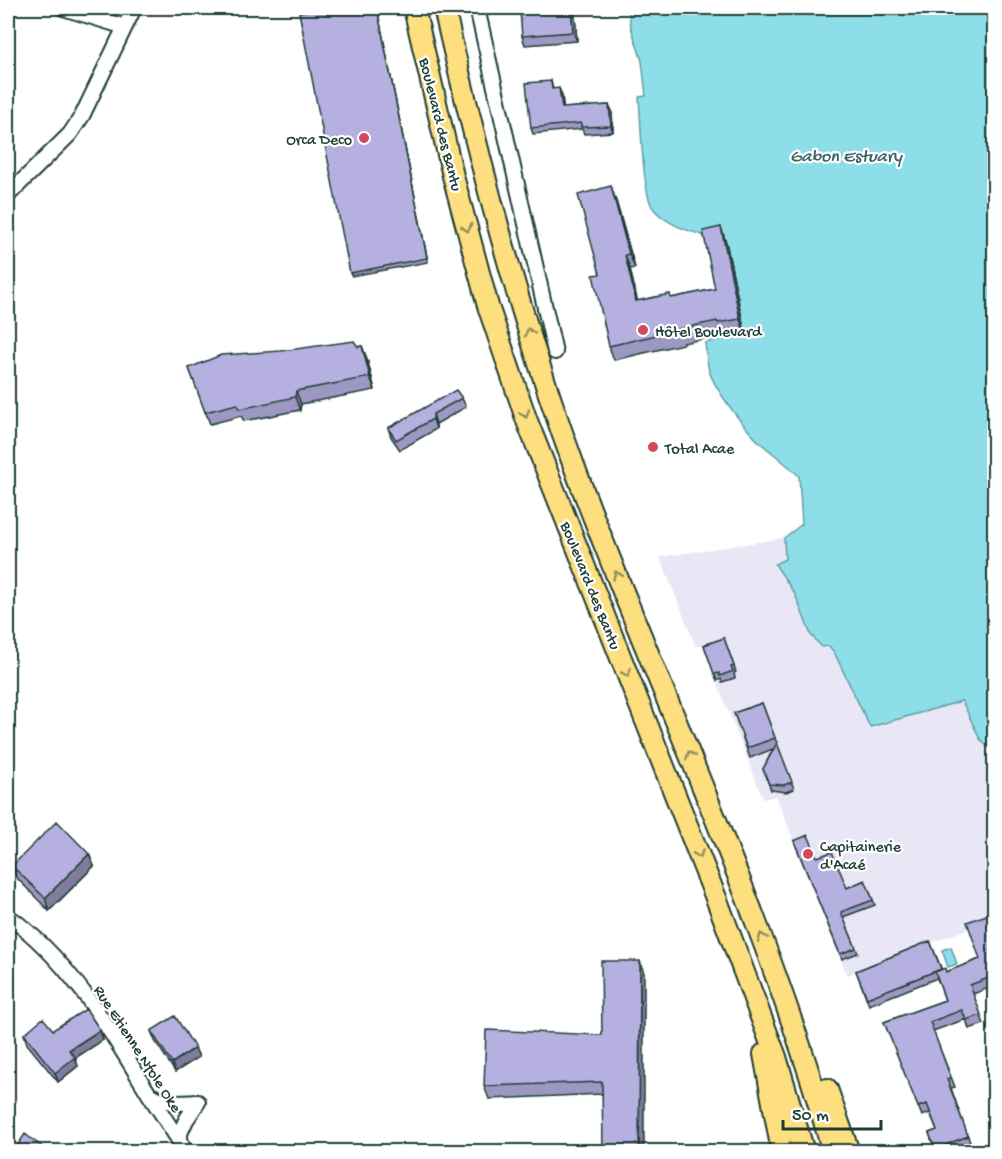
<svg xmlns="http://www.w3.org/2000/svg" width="1002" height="1159" viewBox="0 0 1002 1159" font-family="'Gochi Hand',sans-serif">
<rect width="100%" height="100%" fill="#fff"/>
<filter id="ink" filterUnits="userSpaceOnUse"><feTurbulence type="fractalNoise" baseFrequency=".0167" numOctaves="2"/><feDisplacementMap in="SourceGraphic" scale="12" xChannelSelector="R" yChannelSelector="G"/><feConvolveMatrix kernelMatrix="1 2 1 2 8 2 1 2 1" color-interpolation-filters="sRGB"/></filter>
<g filter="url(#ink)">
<!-- built -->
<path fill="#e9e7f6" d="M 784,538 L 785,559 L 776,564 L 795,594 L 804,612 L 834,652 L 871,727 L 962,701 L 980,740 L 991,749 L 994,762 L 994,919 L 847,975 L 776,796 L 763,799 L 702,645 L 696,647 L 660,557 Z"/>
<!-- water -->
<path fill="#8edeea" stroke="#629ea1" stroke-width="1.5" d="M 628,8 L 994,8 L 994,761 L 991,750 L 980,739 L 962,701 L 870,727 L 834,652 L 829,646 L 822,647 L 811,635 L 795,594 L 775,564 L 785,559 L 784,538 L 802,524 L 799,476 C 788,465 776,456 764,446 C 747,432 716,391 709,371 C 707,362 706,352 705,343 L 745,333 L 715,239 C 694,232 668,227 653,208 C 642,193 641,120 639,97 L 646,96 L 642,61 L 631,27 Z
M 951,947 L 957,964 L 948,967 L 942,950 Z"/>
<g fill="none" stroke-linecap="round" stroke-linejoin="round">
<defs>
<path id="minor" d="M 63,8 L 125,27
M 477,8 L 555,352
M 8,195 L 70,134 L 82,116 L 134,8
M 8,916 C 71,961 109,1029 149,1094 C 161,1113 174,1132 186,1152
M 150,1095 C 167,1103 180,1104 198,1102
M 178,1138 L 186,1120 L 198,1102"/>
<path id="highway" d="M 414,8 L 453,176 L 488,306 L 527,421 L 718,903 L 776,1057 L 804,1152
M 444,8 C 484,183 530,358 597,526 C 678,733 772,937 833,1152
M 764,1054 L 782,1152
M 827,1089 L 849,1152"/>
</defs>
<!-- minor casing -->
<use href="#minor" stroke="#1f3d34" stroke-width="18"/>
<!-- highway casing -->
<use href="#highway" stroke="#1f3d34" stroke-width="24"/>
<!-- minor -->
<use href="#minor" stroke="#fff" stroke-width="14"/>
<!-- highway -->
<use href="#highway" stroke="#fedf80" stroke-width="20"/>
</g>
<!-- wall -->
<path fill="#9d97c2" stroke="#1f3d34" stroke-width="1.5" d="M 377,8 L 428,262 L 352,276 L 350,273 Z
M 571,8 L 575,16 L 577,41 L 525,45 L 522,36 Z
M 551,81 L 553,89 L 562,95 L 563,108 L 609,105 L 612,111 L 613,132 L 584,134 L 582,129 L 533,134 L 531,128 Z
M 616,201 L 635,268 L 630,269 L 637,301 L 671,298 L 715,289 L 726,242 L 745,333 L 723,338 L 722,335 L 683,343 L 683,344 L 614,360 L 609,346 L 600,274 Z
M 362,346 L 367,359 L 375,390 L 301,404 L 300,410 L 244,421 L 241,416 L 210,424 L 189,368 Z
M 462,398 L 466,407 L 436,424 L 436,429 L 400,450 L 391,437 L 388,428 Z
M 724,638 L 736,672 L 734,673 L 735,678 L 722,682 L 721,679 L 717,681 L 704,645 Z
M 762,703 L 794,789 L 786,792 L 771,790 L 763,769 L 773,749 L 750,758 L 734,713 Z
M 794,841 L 817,857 L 847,888 L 865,880 L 875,905 L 843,917 L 858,953 L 842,959 Z
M 89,854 L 94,866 L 49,911 L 17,878 L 12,866 Z
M 994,918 L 994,986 L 973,994 L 984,1024 L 969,1029 L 966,1019 L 933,1031 L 955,1087 L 951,1088 L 971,1145 L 955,1152 L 936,1152 L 929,1133 L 937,1130 L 930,1113 L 922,1116 L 884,1022 L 945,1000 L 937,978 L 869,1005 L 856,971 L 930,941 L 942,970 L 946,972 L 980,959 Z
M 644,973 L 603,1094 L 489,1099 L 484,1086 L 602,1035 Z
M 53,1030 L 100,1030 L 103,1040 L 75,1058 L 78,1066 L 58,1082 L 27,1044 L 24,1034 Z
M 151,1031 L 195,1048 L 199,1057 L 175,1072 L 155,1041 Z"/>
<!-- shaded-wall -->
<path fill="#7f7b9e" stroke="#1f3d34" stroke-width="1.5" d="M 377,8 L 428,262 L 427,258 Z
M 571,8 L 575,16 L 577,41 L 573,32 Z
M 559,88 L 562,95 L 564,114 L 562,108 Z
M 609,105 L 612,111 L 613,132 L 611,126 Z
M 611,186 L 616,201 L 635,268 L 629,254 Z
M 721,227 L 726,242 L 745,333 L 740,319 Z
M 625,255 L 630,269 L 641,316 L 636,301 Z
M 362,346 L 367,359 L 375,390 L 370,377 Z
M 296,391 L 301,404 L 300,410 L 295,397 Z
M 433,414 L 436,424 L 436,429 L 433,419 Z
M 89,854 L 94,866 L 49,911 L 45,898 Z
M 640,961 L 644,973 L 644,1152 L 639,1152 Z
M 100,1030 L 103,1040 L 75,1058 L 78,1066 L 58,1082 L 55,1073 L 69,1050 Z
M 195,1048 L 199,1057 L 175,1072 L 172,1063 Z"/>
<!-- building -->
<path fill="#b6b0e1" stroke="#1f3d34" stroke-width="1.5" d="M 310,8 L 377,8 L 427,258 L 350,273 L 299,12 L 310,10 Z
M 562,8 L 571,8 L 573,32 L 522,36 L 520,11 Z
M 551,81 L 552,89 L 559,88 L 562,108 L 609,105 L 611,126 L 581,127 L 581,123 L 531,128 L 526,83 Z
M 611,186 L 629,254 L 625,255 L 636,301 L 670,294 L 671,298 L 715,289 L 703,231 L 721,227 L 740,319 L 718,323 L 717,321 L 678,329 L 678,330 L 609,346 L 593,275 L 600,274 L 578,195 Z
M 354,341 L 358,347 L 362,346 L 370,377 L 296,391 L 295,397 L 240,409 L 237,404 L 205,412 L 189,368 L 221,355 L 281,351 Z
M 456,390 L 462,398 L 433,414 L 433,419 L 396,440 L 388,428 Z
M 724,638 L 734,666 L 731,667 L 733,671 L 720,676 L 719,673 L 714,674 L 704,645 Z
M 762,703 L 775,738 L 747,748 L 734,713 Z
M 777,743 L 792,782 L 784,785 L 769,784 L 763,769 Z
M 57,821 L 89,854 L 45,898 L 12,866 Z
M 808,835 L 817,857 L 832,852 L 847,888 L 865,880 L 873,900 L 841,912 L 856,948 L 840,954 L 794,841 Z
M 992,913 L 994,918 L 994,976 L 970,985 L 981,1015 L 966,1020 L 962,1010 L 930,1022 L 951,1078 L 947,1079 L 968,1136 L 935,1149 L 929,1133 L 937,1130 L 927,1104 L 918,1107 L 884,1022 L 945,1000 L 935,972 L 945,968 L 946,972 L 980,959 L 967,922 Z
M 930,941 L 941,969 L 867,998 L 856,971 Z
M 601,961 L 640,961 L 639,1152 L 603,1152 L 602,1082 L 484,1086 L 486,1030 L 602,1035 Z
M 86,1009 L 100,1030 L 69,1050 L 75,1057 L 55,1073 L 24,1034 L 43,1018 L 53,1030 Z
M 175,1016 L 195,1048 L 172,1063 L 151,1031 Z
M 25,1134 L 49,1152 L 13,1152 Z"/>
<!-- one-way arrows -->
<defs><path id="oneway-chevron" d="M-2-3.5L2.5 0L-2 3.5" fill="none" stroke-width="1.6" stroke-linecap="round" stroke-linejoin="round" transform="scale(1.5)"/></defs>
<g stroke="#8e8e5a">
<use href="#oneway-chevron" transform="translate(467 228) rotate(75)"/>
<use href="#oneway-chevron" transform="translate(529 332) rotate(-107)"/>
<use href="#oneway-chevron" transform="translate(525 414) rotate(71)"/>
<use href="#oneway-chevron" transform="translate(617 575) rotate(-112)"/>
<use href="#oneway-chevron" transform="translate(627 673) rotate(68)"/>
<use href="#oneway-chevron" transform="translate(690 755) rotate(-112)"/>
<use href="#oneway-chevron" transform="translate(699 854) rotate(68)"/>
<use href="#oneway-chevron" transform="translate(762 937) rotate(-112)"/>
</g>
</g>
<!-- markers -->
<g fill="#d1495b" stroke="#fff" stroke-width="2">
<circle cx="364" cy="138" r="6"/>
<circle cx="643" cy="330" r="6"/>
<circle cx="653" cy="447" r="6"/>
<circle cx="808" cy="854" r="6"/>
</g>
<g text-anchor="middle" stroke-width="4.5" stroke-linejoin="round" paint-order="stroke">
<!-- street labels -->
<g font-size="16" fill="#1f3d34" stroke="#fff">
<text transform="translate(442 124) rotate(76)" y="6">Boulevard des Bantu</text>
<text transform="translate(592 585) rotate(68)" y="6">Boulevard des Bantu</text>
<text transform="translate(139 1048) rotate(57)" y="6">Rue Etienne Nfole Oke</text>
</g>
<!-- poi labels -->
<g font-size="16" fill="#1f3d34" stroke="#fff" text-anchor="start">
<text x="352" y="144" text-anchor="end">Orca Deco</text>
<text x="655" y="336">Hôtel Boulevard</text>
<text x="665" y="453">Total Acae</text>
<text x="820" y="851">Capitainerie<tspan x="820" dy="18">d'Acaé</tspan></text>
</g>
<!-- water labels -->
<g font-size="18" font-style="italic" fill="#3b6562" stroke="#fff">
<text x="846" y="161">Gabon Estuary</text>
</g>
</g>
<!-- margin -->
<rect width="1002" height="1159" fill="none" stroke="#fff" stroke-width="30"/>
<rect x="15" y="15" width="972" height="1129" fill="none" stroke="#1f3d34" stroke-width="2" filter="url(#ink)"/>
<!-- scale -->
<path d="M783 1120v9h98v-9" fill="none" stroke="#1f3d34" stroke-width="3"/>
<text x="792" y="1120" font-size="18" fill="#1f3d34" stroke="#ffffff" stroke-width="4.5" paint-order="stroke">50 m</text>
</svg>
